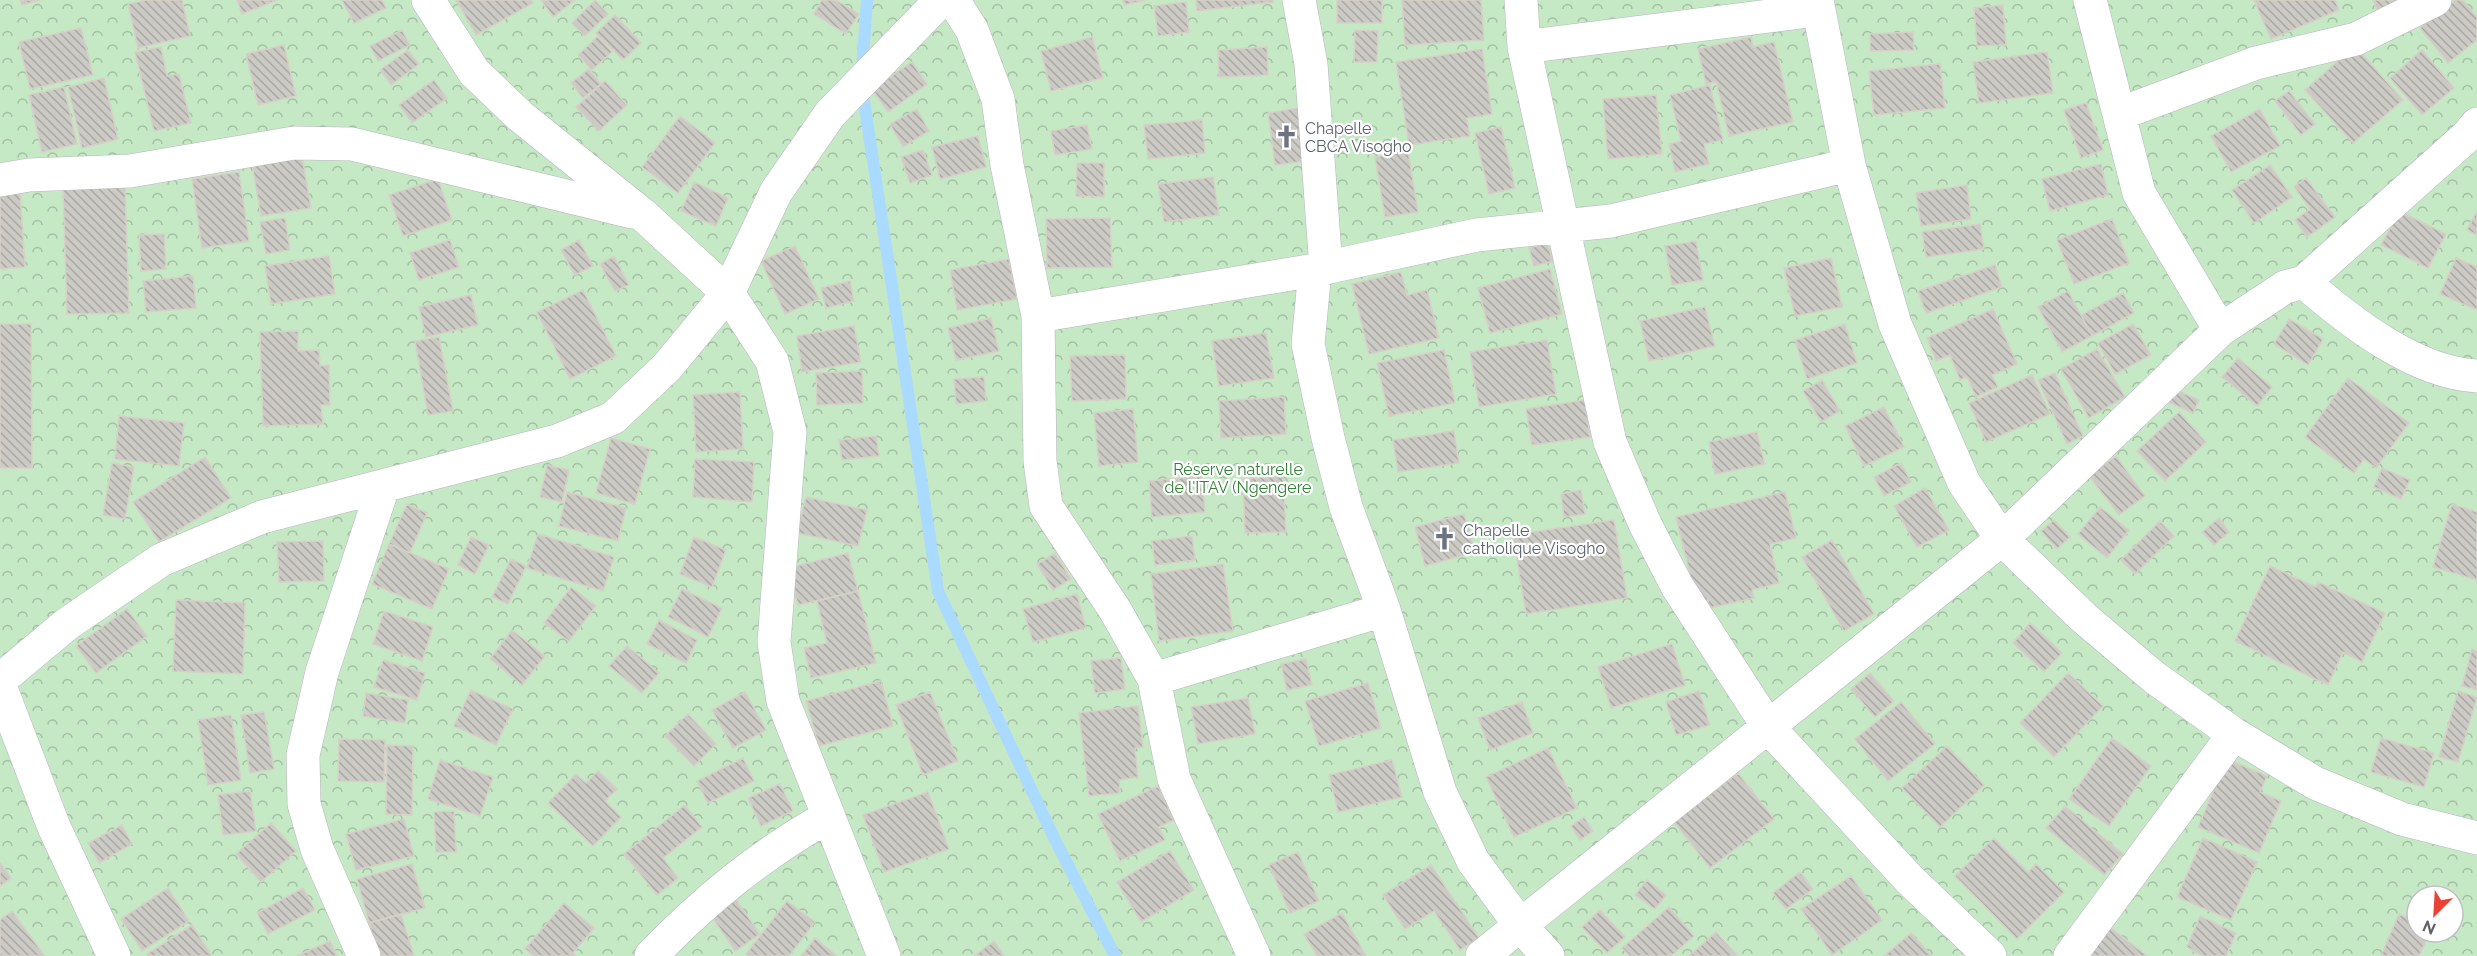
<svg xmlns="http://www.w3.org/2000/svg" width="2477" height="956" viewBox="0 0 2477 956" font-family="Raleway,sans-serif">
<defs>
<pattern id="park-crowns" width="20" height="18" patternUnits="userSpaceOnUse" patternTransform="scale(1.5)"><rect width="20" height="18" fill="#c5e8c5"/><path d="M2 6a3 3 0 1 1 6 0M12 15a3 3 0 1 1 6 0" fill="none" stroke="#a3c0a4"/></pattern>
<pattern id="building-back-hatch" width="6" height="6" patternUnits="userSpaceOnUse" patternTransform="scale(1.5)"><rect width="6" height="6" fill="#cccac5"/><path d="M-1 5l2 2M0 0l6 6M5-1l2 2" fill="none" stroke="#a9a8a4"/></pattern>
</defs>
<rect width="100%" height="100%" fill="#f1efe8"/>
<!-- park -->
<path fill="url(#park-crowns)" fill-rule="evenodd" d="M 0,0 L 2477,0 L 2477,956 L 0,956 ZM 2417,896 L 2453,896 L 2453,932 L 2417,932 Z"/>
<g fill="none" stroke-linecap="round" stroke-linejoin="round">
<!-- stream -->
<path stroke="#aadaff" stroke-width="12" d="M 862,71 L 867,0
M 862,88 L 938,591 L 1055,840 L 1115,956"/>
</g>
<!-- building -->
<path fill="url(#building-back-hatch)" stroke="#d6d1c6" stroke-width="1.5" d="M 20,0 L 40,0 L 22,5 Z
M 146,0 L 182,0 L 190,36 L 138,48 L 128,4 Z
M 237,0 L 277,0 L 242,14 Z
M 342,0 L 382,0 L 386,8 L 354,23 Z
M 456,0 L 531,0 L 533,3 L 476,35 Z
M 541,0 L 575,0 L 553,17 Z
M 595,0 L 608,14 L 585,36 L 572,23 Z
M 822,0 L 836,0 L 859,14 L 846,34 L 814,14 Z
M 1123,0 L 1146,0 L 1124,5 Z
M 1196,0 L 1273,0 L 1273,2 L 1197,11 Z
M 1337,0 L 1382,0 L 1382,23 L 1337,23 Z
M 1402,0 L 1481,0 L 1484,40 L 1405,45 Z
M 2254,0 L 2335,0 L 2339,10 L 2271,39 Z
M 2373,0 L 2400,0 L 2377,10 Z
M 2455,0 L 2463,0 L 2477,17 L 2477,40 L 2448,63 L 2420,28 Z
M 1186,2 L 1189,32 L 1158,36 L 1154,6 Z
M 2003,5 L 2006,45 L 1977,46 L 1974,8 Z
M 615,15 L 641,43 L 623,60 L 596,33 Z
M 81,28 L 93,75 L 30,89 L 19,42 Z
M 402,30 L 410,45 L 378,61 L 370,46 Z
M 1355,30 L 1378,31 L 1377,62 L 1354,62 Z
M 1913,32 L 1914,50 L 1870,51 L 1870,34 Z
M 598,36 L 612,52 L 592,70 L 578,55 Z
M 1092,37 L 1103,78 L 1051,91 L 1041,51 Z
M 1751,37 L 1753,47 L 1774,42 L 1793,122 L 1729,136 L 1716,82 L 1706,84 L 1698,49 Z
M 284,45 L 296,96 L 258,105 L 246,54 Z
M 2355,46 L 2403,100 L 2353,143 L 2305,90 Z
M 161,47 L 167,76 L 179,74 L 191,123 L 154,131 L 135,52 Z
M 1267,47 L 1268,75 L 1219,77 L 1218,50 Z
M 1482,49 L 1492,114 L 1467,118 L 1470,136 L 1409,145 L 1396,62 Z
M 408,50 L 419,64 L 391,85 L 380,70 Z
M 2422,50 L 2454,88 L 2422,115 L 2390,78 Z
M 2047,52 L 2053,93 L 1979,103 L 1973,62 Z
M 912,62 L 927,84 L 888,112 L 872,89 Z
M 1940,64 L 1945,108 L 1874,115 L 1869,71 Z
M 589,69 L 601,84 L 583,98 L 571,83 Z
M 104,78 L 118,139 L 82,148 L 68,87 Z
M 434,80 L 447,98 L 412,123 L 399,105 Z
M 605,81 L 627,105 L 599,131 L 576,107 Z
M 1710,85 L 1723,140 L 1704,144 L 1709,164 L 1675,172 L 1669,144 L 1681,141 L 1670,95 Z
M 64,87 L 77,144 L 42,152 L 29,95 Z
M 2289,91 L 2315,124 L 2301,135 L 2275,101 Z
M 1656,95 L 1662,154 L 1608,159 L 1603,99 Z
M 2086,103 L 2103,150 L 2081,158 L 2064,110 Z
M 1298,108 L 1306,161 L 1275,165 L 1268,113 Z
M 917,109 L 929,131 L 903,147 L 890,124 Z
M 2260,109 L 2280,146 L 2231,172 L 2211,136 Z
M 680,116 L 715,143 L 678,193 L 642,167 Z
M 1202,120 L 1205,153 L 1148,159 L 1144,125 Z
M 1087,125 L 1092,149 L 1055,155 L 1051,131 Z
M 1501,127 L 1515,188 L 1489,194 L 1475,133 Z
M 978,136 L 986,167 L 940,179 L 932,147 Z
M 923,150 L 932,175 L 910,183 L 901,157 Z
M 1408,151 L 1418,212 L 1385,217 L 1375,157 Z
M 302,156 L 311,208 L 261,216 L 252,164 Z
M 1077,163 L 1104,163 L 1104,197 L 1076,196 Z
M 2101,164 L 2108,195 L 2050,211 L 2042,179 Z
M 2270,165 L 2292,197 L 2254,223 L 2232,190 Z
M 239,172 L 249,241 L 202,248 L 192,179 Z
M 1213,177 L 1219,215 L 1164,222 L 1158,184 Z
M 2306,178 L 2335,217 L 2307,237 L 2295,220 L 2310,209 L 2294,187 Z
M 438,179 L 452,220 L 403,236 L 389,195 Z
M 694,182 L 728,198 L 716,226 L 681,211 Z
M 1967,185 L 1971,219 L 1921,226 L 1916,193 Z
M 125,187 L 129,313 L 67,314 L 63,189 Z
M 20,192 L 25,267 L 0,269 L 0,194 Z
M 2399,211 L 2446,234 L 2428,268 L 2381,245 Z
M 2477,211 L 2477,235 L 2467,230 Z
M 285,218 L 290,250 L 266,254 L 260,222 Z
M 1110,218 L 1112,267 L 1047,268 L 1046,219 Z
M 2112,219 L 2129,263 L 2074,284 L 2057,240 Z
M 1980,224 L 1984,249 L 1926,257 L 1922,232 Z
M 164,234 L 166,269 L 141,271 L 139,235 Z
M 450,240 L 459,267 L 419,280 L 410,253 Z
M 579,240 L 593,266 L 575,275 L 561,250 Z
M 1696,241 L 1703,280 L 1672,285 L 1665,246 Z
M 1547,243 L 1553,261 L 1534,266 L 1529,248 Z
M 795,246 L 819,299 L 785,314 L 761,261 Z
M 329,256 L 335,294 L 271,304 L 265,266 Z
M 614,256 L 629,285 L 615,291 L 600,264 Z
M 1831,258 L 1842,307 L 1795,316 L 1784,268 Z
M 2456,258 L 2477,267 L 2477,310 L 2440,294 Z
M 1009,259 L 1017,299 L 957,310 L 950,270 Z
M 1995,265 L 2002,287 L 1926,313 L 1918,291 Z
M 1550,269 L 1562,314 L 1490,333 L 1478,288 Z
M 1401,272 L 1407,295 L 1427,290 L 1439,338 L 1369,354 L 1352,284 Z
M 193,276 L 196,308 L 146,312 L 143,281 Z
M 850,281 L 854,301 L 826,308 L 821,288 Z
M 583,290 L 616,356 L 570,379 L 537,312 Z
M 2068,291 L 2092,336 L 2062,352 L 2038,307 Z
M 2123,293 L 2134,313 L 2092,336 L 2081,315 Z
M 471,295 L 478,325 L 426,337 L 419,307 Z
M 1705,307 L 1715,346 L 1649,361 L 1640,321 Z
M 1993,309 L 2017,364 L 1992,375 L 1998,387 L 1976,397 L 1967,377 L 1960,380 L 1950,355 L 1936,361 L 1927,338 Z
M 991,318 L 999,351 L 956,360 L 948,328 Z
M 2289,319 L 2323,339 L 2308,365 L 2274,344 Z
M 0,324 L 31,324 L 32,468 L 0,468 Z
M 1845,324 L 1857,363 L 1807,379 L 1795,340 Z
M 2133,324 L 2151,355 L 2115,374 L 2098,343 Z
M 854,326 L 861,362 L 802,372 L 797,336 Z
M 298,331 L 298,351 L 319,350 L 320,366 L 329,365 L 330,405 L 321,405 L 323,424 L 263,426 L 260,332 Z
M 1266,333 L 1274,378 L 1219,386 L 1212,341 Z
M 439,337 L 453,411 L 428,415 L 415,341 Z
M 1547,340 L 1556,394 L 1479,407 L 1470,352 Z
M 2097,349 L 2125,397 L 2089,418 L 2061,369 Z
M 1444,350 L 1455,403 L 1389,416 L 1377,363 Z
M 1125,355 L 1126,399 L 1072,401 L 1070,356 Z
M 2238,358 L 2272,387 L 2257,406 L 2222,377 Z
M 862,371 L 863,403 L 817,405 L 816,373 Z
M 2055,373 L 2083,436 L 2067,444 L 2038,380 Z
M 2032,375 L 2050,414 L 1986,442 L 1969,403 Z
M 984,377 L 986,401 L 956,404 L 954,379 Z
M 2348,378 L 2409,423 L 2376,468 L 2364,459 L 2354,473 L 2305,437 Z
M 1822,380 L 1840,411 L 1821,422 L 1803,391 Z
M 2174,389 L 2199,400 L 2193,413 L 2168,402 Z
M 740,392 L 743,449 L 696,452 L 693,395 Z
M 1284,397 L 1286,434 L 1221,438 L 1219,401 Z
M 1585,400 L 1590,437 L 1532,445 L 1526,409 Z
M 1884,407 L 1904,447 L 1864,466 L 1845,426 Z
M 1133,409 L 1138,462 L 1099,466 L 1094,413 Z
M 2179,412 L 2206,442 L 2165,481 L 2137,451 Z
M 119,416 L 184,423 L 179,466 L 115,459 Z
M 1454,431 L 1459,463 L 1398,472 L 1393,440 Z
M 1757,432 L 1765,464 L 1715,474 L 1709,442 Z
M 876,436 L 879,456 L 842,460 L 839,440 Z
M 611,438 L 650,449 L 635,504 L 596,493 Z
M 2116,456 L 2145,496 L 2119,515 L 2089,476 Z
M 205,457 L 231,498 L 159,542 L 133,502 Z
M 695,459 L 754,462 L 752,502 L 693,497 Z
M 112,463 L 134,467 L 125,519 L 103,515 Z
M 1901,463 L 1911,482 L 1884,496 L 1874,477 Z
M 547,465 L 569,470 L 562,502 L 540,497 Z
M 2382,468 L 2410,480 L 2401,499 L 2374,487 Z
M 1202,476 L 1205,512 L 1152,517 L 1149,481 Z
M 1283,476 L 1286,532 L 1245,533 L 1243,479 Z
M 1925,488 L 1949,530 L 1917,547 L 1894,506 Z
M 1581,490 L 1585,514 L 1564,517 L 1561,494 Z
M 567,492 L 626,508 L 618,541 L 559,526 Z
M 1785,492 L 1796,538 L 1770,544 L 1779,583 L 1752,590 L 1754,598 L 1709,608 L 1708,600 L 1697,603 L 1676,517 Z
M 806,497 L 867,510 L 858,546 L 797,533 Z
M 407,504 L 427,513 L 410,553 L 389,544 Z
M 2452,504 L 2477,512 L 2477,580 L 2433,567 Z
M 2100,507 L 2129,530 L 2107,558 L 2078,534 Z
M 1464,514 L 1475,552 L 1425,566 L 1415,527 Z
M 2219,518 L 2229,532 L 2214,545 L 2202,532 Z
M 1614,520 L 1627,598 L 1526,614 L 1513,535 Z
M 2054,520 L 2070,537 L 2057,549 L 2041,531 Z
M 2160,521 L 2174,536 L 2135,574 L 2121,560 Z
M 538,534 L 614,557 L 603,591 L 527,568 Z
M 1192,536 L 1195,560 L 1155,565 L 1152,541 Z
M 471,537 L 489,545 L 475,574 L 458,565 Z
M 694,537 L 726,550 L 712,587 L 680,574 Z
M 1832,540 L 1874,614 L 1844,631 L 1802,557 Z
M 323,541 L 324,581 L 279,582 L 277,542 Z
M 389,544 L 449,569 L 432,609 L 372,584 Z
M 848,553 L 858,591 L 798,605 L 788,568 Z
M 1055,553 L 1071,579 L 1053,590 L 1037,564 Z
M 511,559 L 526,566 L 508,604 L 492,597 Z
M 1223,564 L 1233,631 L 1159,641 L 1151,574 Z
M 2270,566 L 2316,587 L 2318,582 L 2385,613 L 2362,662 L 2343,652 L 2328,685 L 2235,641 Z
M 571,587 L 596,606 L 569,641 L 544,623 Z
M 682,589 L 722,608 L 708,637 L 668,617 Z
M 858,591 L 876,663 L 811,678 L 804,648 L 827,643 L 817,601 Z
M 1077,594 L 1086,628 L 1033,642 L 1023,609 Z
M 176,600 L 245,603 L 243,674 L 173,671 Z
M 127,609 L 147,636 L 96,673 L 76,646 Z
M 384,611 L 433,627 L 422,661 L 373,644 Z
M 659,620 L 697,640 L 686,663 L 647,644 Z
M 2030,623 L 2062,653 L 2044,672 L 2013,643 Z
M 512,630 L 545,656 L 522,685 L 490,659 Z
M 1672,644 L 1685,685 L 1611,708 L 1598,667 Z
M 627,646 L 659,673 L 642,693 L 609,666 Z
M 2472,649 L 2477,651 L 2477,690 L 2462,686 Z
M 1121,658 L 1125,689 L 1095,693 L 1091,661 Z
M 1306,659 L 1312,685 L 1287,690 L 1281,664 Z
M 383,660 L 425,673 L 417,700 L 374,687 Z
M 1870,673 L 1894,701 L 1875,717 L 1851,689 Z
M 2068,673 L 2103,706 L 2054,757 L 2020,723 Z
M 881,681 L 893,726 L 819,746 L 806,701 Z
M 1368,683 L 1381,728 L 1319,746 L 1305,701 Z
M 471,690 L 513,709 L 496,745 L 454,726 Z
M 1699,691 L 1710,725 L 1676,735 L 1666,702 Z
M 2458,691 L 2477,697 L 2458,762 L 2439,757 Z
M 745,692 L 766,730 L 733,748 L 712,710 Z
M 930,692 L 958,761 L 923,775 L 896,705 Z
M 366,693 L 408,700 L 405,723 L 363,716 Z
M 1248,698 L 1255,734 L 1198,744 L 1191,707 Z
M 1522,702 L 1533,733 L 1490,750 L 1478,718 Z
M 1901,702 L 1935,744 L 1888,781 L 1855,739 Z
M 1138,706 L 1143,747 L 1135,748 L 1138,777 L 1119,780 L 1120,793 L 1089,796 L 1079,713 Z
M 264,712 L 274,769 L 250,773 L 241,715 Z
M 688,714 L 716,744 L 694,766 L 665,736 Z
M 231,715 L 241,780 L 208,785 L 198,720 Z
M 2112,738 L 2151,766 L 2109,826 L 2069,799 Z
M 2381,738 L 2434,753 L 2424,787 L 2371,772 Z
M 339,739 L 385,740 L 384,782 L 338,781 Z
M 387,745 L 413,746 L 412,815 L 386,814 Z
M 1947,746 L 1984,785 L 1940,827 L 1902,788 Z
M 1548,748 L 1577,808 L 1514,837 L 1486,777 Z
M 743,758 L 754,781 L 708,803 L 697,781 Z
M 2227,759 L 2267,776 L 2260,792 L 2281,801 L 2259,853 L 2198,827 Z
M 440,760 L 493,777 L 480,816 L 428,799 Z
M 1392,760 L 1402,797 L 1338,812 L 1329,775 Z
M 598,771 L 617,789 L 605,801 L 621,817 L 593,846 L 548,803 L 576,774 L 586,783 Z
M 1738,773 L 1774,819 L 1710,868 L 1674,822 Z
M 780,784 L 793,811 L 761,826 L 748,798 Z
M 1158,786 L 1174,820 L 1159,827 L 1165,840 L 1120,861 L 1098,814 Z
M 250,791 L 256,831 L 223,835 L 218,795 Z
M 928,792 L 949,849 L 884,872 L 863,815 Z
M 685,805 L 702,827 L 663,858 L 678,878 L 657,895 L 624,854 Z
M 2065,806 L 2123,854 L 2104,875 L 2046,828 Z
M 454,811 L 456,852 L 436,852 L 434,812 Z
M 1584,817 L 1593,831 L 1580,840 L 1571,826 Z
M 404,819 L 414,856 L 356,870 L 346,834 Z
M 271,823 L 296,851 L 261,882 L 236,854 Z
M 122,825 L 132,844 L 99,863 L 88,843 Z
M 1994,838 L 2028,872 L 2036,864 L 2064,892 L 2017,939 L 1955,876 Z
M 2203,838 L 2257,862 L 2231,920 L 2177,897 Z
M 1170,851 L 1194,890 L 1141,922 L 1117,882 Z
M 1298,852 L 1319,901 L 1290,913 L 1269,865 Z
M 0,863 L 11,878 L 0,886 Z
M 412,864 L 425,908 L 369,923 L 357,879 Z
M 1431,865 L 1479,938 L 1460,950 L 1434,911 L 1405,929 L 1383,895 Z
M 1800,872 L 1813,889 L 1786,909 L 1773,893 Z
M 1851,876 L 1882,920 L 1832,955 L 1801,909 Z
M 1647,880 L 1666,895 L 1655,909 L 1635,895 Z
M 168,888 L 189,921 L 142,951 L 121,919 Z
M 303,888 L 315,910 L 268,934 L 257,913 Z
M 734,897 L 760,934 L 735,951 L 710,914 Z
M 787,901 L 815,922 L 789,956 L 749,956 L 746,954 Z
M 564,903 L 594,928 L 573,953 L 576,956 L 534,956 L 525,949 Z
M 1669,907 L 1694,936 L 1671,956 L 1630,956 L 1622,948 Z
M 1600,910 L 1625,937 L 1607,953 L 1582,927 Z
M 12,911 L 44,955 L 43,956 L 0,956 L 0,920 Z
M 1342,913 L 1366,956 L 1317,956 L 1304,934 Z
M 401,914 L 414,956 L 379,956 L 369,923 Z
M 2399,914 L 2417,922 L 2417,932 L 2430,932 L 2419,956 L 2381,956 Z
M 2200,916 L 2236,933 L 2226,956 L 2202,956 L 2187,947 Z
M 192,925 L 212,956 L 149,956 L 147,954 Z
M 2110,927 L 2147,956 L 2087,956 Z
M 1716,932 L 1738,956 L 1689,956 Z
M 1911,933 L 1932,956 L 1884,956 Z
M 815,938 L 837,956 L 801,956 Z
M 330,941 L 337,956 L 297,956 Z
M 994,941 L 1004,956 L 974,956 Z"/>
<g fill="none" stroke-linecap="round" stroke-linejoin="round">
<defs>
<path id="street" d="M 428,0 L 474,72 L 520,116 L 642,214 L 728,293 L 772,361 L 790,432 L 774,642 L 783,701 L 884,956
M 953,0 L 972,30 L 998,99 L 1007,165 L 1038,316 L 1040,461 L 1046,506 L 1115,610 L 1154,679 L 1174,779 L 1254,956
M 1299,0 L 1311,64 L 1326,268
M 1521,0 L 1524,47 L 1610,442 L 1645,524 L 1677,586 L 1769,728 L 1910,880 L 1990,956
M 1817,0 L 1849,165 L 1895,324 L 1964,483 L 2002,539 L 2084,618 L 2155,678 L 2234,734 L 2315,783 L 2402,819 L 2477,838
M 2090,0 L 2139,193 L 2220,330
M 1524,47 L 1817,10
M 2119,114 L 2256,63 L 2356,39 L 2435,0
M 0,180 L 29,175 L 130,171 L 294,143 L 352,144 L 632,212
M 1315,270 L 1308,344 L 1328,438 L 1346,507 L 1384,610 L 1440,792 L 1473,861 L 1520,925 L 1548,956
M 2304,282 C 2349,321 2415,373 2477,376
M 1038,316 L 1315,270 L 1477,235 L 1611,221 L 1849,165
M 1154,679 L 1384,610
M 0,680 L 67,624 L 161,560 L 262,517 L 557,441 L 613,418 L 667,367 L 728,293 L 776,192 L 830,114 L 941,0
M 0,686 L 54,827 L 114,956
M 364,956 L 317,849 L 304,804 L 303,755 L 322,672 L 383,487
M 651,956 C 705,900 759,856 827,817
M 1482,956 L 2002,539 L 2220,330 L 2285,287 L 2304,282 L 2467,136 L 2477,124
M 2070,956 L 2234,734"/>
</defs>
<!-- street casing -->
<use href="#street" stroke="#b5b8bc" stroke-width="34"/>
<!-- street -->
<use href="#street" stroke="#fff" stroke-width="33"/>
</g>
<!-- icons -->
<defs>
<symbol id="church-bare" viewBox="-9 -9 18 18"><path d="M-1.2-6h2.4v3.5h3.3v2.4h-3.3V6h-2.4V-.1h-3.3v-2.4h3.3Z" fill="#6b7280" stroke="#fff" stroke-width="2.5" paint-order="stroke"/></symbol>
</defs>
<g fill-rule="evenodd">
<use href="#church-bare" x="1270" y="120" width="33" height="33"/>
<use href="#church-bare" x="1428" y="522" width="33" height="33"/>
</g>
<g text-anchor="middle" stroke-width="4.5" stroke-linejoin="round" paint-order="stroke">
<!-- worship labels -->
<g font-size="16" fill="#5b616d" stroke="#fff" text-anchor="start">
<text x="1305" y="134">Chapelle<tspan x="1305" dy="18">CBCA Visogho</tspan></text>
<text x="1463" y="536">Chapelle<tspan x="1463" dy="18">catholique Visogho</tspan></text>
</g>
<!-- park labels -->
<g font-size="16" fill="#348238" stroke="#fff">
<text x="1238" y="475">Réserve naturelle<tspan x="1238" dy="18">de l'ITAV (Ngengere</tspan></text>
</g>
</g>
<!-- north arrow -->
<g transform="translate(2435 914) rotate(204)"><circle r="28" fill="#ffffff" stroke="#bfc1c3" stroke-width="1.5"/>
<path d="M0-4.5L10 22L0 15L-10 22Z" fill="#ea4335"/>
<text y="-9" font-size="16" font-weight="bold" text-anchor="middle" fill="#5f6368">N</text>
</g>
</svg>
